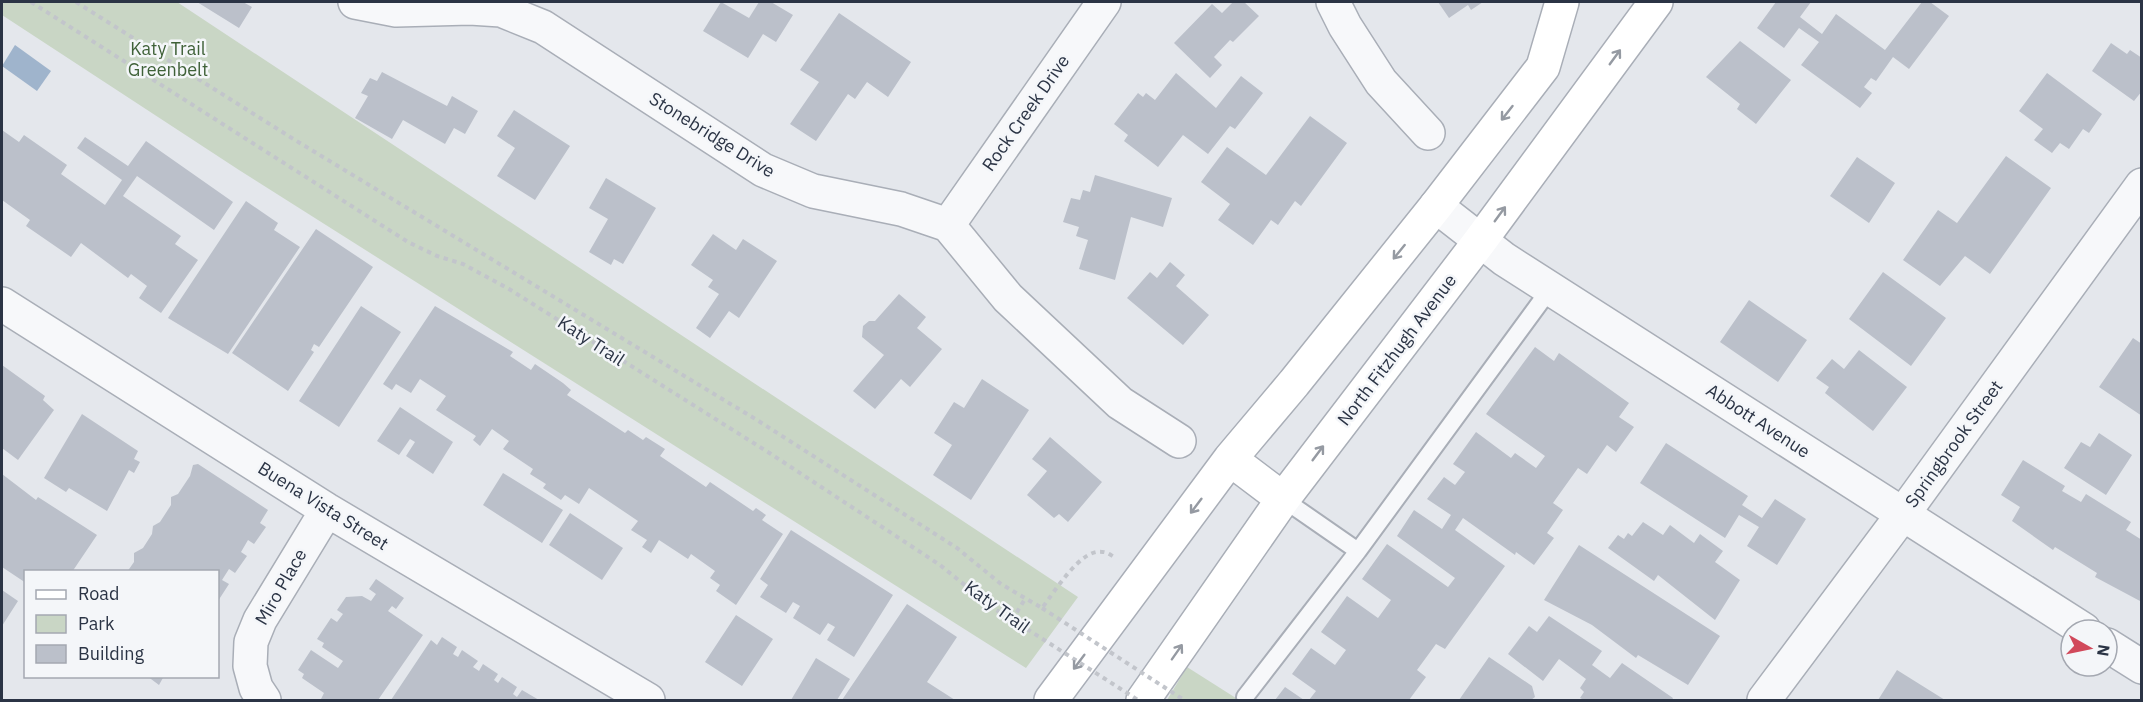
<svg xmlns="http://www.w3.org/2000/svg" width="2143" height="702" viewBox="0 0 2143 702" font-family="'IBM Plex Sans',sans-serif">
<rect width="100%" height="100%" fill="#e4e7ec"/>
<!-- green -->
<path fill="#c9d6c5" d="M 2,2 L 177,2 L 1078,597 L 1026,668 L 239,170 L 2,15 Z
M 1187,667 L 1239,700 L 1167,700 Z"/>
<!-- water -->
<path fill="#9fb4cc" d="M 15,45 L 51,71 L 37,91 L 2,66 Z"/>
<!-- building -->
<path fill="#bbc0ca" d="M 197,2 L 243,2 L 252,7 L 239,28 Z
M 721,2 L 749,18 L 759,2 L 771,2 L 793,15 L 776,42 L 763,34 L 748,58 L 703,31 Z
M 1233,2 L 1244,2 L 1259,16 L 1233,42 L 1230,40 L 1214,57 L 1222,65 L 1210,78 L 1174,43 L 1212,4 L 1222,13 Z
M 1438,2 L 1483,2 L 1471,10 L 1468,5 L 1449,18 Z
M 1776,2 L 1811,2 L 1800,17 L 1822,34 L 1836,14 L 1885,50 L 1922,2 L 1930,2 L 1949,16 L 1909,69 L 1893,57 L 1876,81 L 1871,78 L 1864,87 L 1872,93 L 1860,108 L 1801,65 L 1819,42 L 1799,28 L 1784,48 L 1757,28 Z
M 839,13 L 911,62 L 888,97 L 867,82 L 855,99 L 848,94 L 816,141 L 790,124 L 819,82 L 800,70 Z
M 1740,41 L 1791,80 L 1756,124 L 1737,109 L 1740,104 L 1706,77 Z
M 2111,43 L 2127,54 L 2130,50 L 2142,58 L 2142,91 L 2134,101 L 2092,71 Z
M 382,72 L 447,106 L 452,96 L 478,111 L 465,134 L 454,128 L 445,144 L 403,120 L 392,139 L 355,118 L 368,96 L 361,93 L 370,78 L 377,81 Z
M 1176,73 L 1216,108 L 1241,76 L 1263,93 L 1235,129 L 1230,126 L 1208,154 L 1183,135 L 1158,167 L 1124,141 L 1128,135 L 1114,124 L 1138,93 L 1143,97 L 1146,93 L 1155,100 Z
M 2047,73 L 2102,114 L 2089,133 L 2083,129 L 2069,149 L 2060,143 L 2052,153 L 2034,140 L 2043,129 L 2019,111 Z
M 514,110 L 570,146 L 535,200 L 497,176 L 515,148 L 497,136 Z
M 1310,116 L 1347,143 L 1301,206 L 1295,201 L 1278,225 L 1271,220 L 1253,245 L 1218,220 L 1230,204 L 1201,182 L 1227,147 L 1266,175 Z
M 2,130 L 19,142 L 24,135 L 67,165 L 61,174 L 105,205 L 122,180 L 77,148 L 85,137 L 128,166 L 146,141 L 233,202 L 214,230 L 137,176 L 123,196 L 181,236 L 175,244 L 198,260 L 161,313 L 139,298 L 147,286 L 131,274 L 128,278 L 81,243 L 71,257 L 26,226 L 30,220 L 2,200 Z
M 2006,156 L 2051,188 L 1990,274 L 1965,256 L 1940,286 L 1903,260 L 1938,210 L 1957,223 Z
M 1857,157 L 1895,183 L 1869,223 L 1830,196 Z
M 1095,175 L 1172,198 L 1163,227 L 1131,217 L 1115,280 L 1079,269 L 1088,240 L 1076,236 L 1079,227 L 1063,222 L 1071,198 L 1080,200 L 1083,190 L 1090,192 Z
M 606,178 L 656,208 L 623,264 L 614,259 L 611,265 L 589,252 L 608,219 L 589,208 Z
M 246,201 L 278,223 L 274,230 L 300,247 L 228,354 L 168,318 Z
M 316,229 L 373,267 L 319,347 L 314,344 L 311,350 L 314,352 L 288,391 L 232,353 Z
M 713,234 L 736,250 L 743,239 L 777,261 L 739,318 L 729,311 L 710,338 L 696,328 L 719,294 L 708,287 L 713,280 L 691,265 Z
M 1170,262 L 1185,275 L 1176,286 L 1209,315 L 1183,345 L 1127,298 L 1150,272 L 1157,278 Z
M 1883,272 L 1946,318 L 1911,366 L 1849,319 Z
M 899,294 L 926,317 L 917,328 L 942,349 L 910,387 L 901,379 L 875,409 L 853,391 L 884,355 L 862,337 L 863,326 L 869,321 L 875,321 Z
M 1749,300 L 1807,340 L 1778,382 L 1720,342 Z
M 361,306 L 401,332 L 339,427 L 299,401 Z
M 435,306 L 513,352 L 510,356 L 531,370 L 535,364 L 563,383 L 571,390 L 567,395 L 625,433 L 628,430 L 643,440 L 646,437 L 665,449 L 660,456 L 706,487 L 710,482 L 753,511 L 756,508 L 766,515 L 762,520 L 783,534 L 736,605 L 716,591 L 720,585 L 710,578 L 715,571 L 691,554 L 688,559 L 659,540 L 651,553 L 642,547 L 647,540 L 631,530 L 638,521 L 589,488 L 579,504 L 565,495 L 561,500 L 543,488 L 546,484 L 530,474 L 533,469 L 503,449 L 509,441 L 492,429 L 480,446 L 473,440 L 476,436 L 436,410 L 446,396 L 420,379 L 411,393 L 396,384 L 392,390 L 383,384 Z
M 2133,338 L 2142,344 L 2142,416 L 2099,387 Z
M 1535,347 L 1554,361 L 1559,353 L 1629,403 L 1619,417 L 1634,427 L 1616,452 L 1607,445 L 1587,474 L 1578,468 L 1553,503 L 1563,510 L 1547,533 L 1554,538 L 1534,565 L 1516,552 L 1515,555 L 1463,518 L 1455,530 L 1505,566 L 1445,649 L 1436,644 L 1417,670 L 1426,677 L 1409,700 L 1309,700 L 1316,691 L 1292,674 L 1311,648 L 1335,665 L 1346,650 L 1321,632 L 1347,596 L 1378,618 L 1391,600 L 1362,579 L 1387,544 L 1448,587 L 1455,578 L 1397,536 L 1414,510 L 1442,529 L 1451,515 L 1427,499 L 1444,477 L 1455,485 L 1465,472 L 1453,464 L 1476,432 L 1511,458 L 1515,453 L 1536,468 L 1545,456 L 1486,414 Z
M 1859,350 L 1907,387 L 1873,431 L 1825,393 L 1829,387 L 1816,378 L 1832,359 L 1844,369 Z
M 2,365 L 45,396 L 43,400 L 54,410 L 18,460 L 2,448 Z
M 982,379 L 1029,410 L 971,500 L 933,475 L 952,445 L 934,433 L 954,402 L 964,408 Z
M 400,407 L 453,442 L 433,474 L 406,456 L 415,442 L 410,439 L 399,455 L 377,441 Z
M 82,414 L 138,451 L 134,459 L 140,462 L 134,473 L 129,470 L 107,511 L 69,488 L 66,492 L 44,478 Z
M 2099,433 L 2132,455 L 2106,495 L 2064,468 L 2081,442 L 2090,447 Z
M 1050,437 L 1102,482 L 1068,522 L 1059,514 L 1054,518 L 1027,495 L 1047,471 L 1032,459 Z
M 1666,443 L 1748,496 L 1742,505 L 1762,518 L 1775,499 L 1806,519 L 1777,565 L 1747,546 L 1759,527 L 1739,515 L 1725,538 L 1640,483 Z
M 2023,460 L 2065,486 L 2062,491 L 2081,502 L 2086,494 L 2131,522 L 2126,530 L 2142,540 L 2140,601 L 2095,577 L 2097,573 L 2055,547 L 2053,550 L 2012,521 L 2020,507 L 2001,495 Z
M 198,464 L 268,510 L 260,523 L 266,527 L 254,544 L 248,540 L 241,552 L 247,556 L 235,573 L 229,569 L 222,580 L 229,584 L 218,601 L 218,572 L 127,572 L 134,562 L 134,553 L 143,548 L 152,534 L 153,526 L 160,522 L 171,505 L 171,497 L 178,494 L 190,476 L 193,465 Z
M 503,473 L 563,510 L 542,543 L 483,505 Z
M 2,474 L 36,500 L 38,497 L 97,535 L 72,572 L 26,572 L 26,583 L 2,567 Z
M 570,513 L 623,548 L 602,580 L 549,545 Z
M 1643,522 L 1663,535 L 1670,525 L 1694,543 L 1700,534 L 1723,551 L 1715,562 L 1740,580 L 1715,620 L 1658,575 L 1654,581 L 1608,548 L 1618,535 L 1624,539 L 1628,533 L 1632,536 Z
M 791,530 L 893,595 L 854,657 L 827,640 L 835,627 L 828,623 L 820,635 L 793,618 L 800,606 L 793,602 L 786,613 L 760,597 L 768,585 L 760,579 Z
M 1579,545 L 1720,636 L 1688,685 L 1638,655 L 1636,658 L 1592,625 L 1544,600 Z
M 376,579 L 404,598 L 396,609 L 392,606 L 388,611 L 423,635 L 378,700 L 323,700 L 321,699 L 324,693 L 302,678 L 304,674 L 298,670 L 311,650 L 338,668 L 343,661 L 322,647 L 324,643 L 317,639 L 331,618 L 337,622 L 343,614 L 337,610 L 346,597 L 362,596 L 371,601 L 376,594 L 369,589 Z
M 2,590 L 18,601 L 2,626 Z
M 907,604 L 957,637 L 927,682 L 955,700 L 842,700 Z
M 736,615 L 773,639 L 742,686 L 705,662 Z
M 1549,616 L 1602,651 L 1592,665 L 1610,678 L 1622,663 L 1673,698 L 1672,700 L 1595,700 L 1592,699 L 1584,700 L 1580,698 L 1584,692 L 1580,688 L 1586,679 L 1559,659 L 1543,681 L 1508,654 L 1529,626 L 1537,632 Z
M 442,637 L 457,647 L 453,654 L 458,657 L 462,650 L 478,661 L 473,667 L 479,671 L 483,664 L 498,674 L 494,680 L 498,683 L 502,677 L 517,687 L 513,694 L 517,697 L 522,690 L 539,700 L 391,700 L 431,640 L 437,645 Z
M 1489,657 L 1532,686 L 1535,697 L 1531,700 L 1459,700 Z
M 816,658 L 850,679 L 837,700 L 791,700 Z
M 1897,670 L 1945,700 L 1878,700 Z
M 147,676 L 164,676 L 159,685 Z
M 1285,687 L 1304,700 L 1275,700 Z"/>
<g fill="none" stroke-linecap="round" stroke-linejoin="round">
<defs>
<path id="service" d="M 1283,499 L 1358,551
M 1245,697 L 1358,551 L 1550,289"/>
<path id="minor" d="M 355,2 L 396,10 L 470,8 L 501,10 L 543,27 L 763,170 L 813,191 L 901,209 L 948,225 L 1008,298 L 1120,403 L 1179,441
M 1333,2 L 1345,26 L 1381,82 L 1428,133
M 948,225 L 1104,2
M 2,304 L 327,510 L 648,700
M 264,700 L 256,688 L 250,666 L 251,642 L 260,620 L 327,510
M 1764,700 L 1903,514 L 2142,185"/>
<path id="tertiary" d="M 1436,206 L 1504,259 L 2084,630
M 2107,645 L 2142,667"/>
<path id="secondary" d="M 1230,459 L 1283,499
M 1051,700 L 1230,459 L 1294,383 L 1436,206 L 1543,67 L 1562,2
M 1143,700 L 1283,499 L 1480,241 L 1656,2"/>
</defs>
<!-- service casing -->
<use href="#service" stroke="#a9aeb7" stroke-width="20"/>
<!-- minor casing -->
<use href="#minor" stroke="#a9aeb7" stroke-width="36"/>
<!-- tertiary casing -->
<use href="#tertiary" stroke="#a9aeb7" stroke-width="36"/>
<!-- secondary casing -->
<use href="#secondary" stroke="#a9aeb7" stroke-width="36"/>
<!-- path -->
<path stroke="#c2c5cb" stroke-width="4" stroke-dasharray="4.5 4.5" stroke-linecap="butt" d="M 31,2 L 408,242 L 437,256 L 463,264 L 509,289 L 771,454 L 940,565 L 993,608 L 1027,629
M 76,2 L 295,140 L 757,420 L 957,548 L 1001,584 L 1042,608 C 1054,593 1081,547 1103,552 C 1107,552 1112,556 1116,558
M 1012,620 L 1025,599"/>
<!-- service -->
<use href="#service" stroke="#f7f8fa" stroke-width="16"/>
<!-- minor -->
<use href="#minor" stroke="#f7f8fa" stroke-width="33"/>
<!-- tertiary -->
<use href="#tertiary" stroke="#f7f8fa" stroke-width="33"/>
<!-- secondary -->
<use href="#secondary" stroke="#fff" stroke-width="33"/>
<!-- path-bridge -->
<path stroke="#c2c5cb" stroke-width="4" stroke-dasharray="4.5 4.5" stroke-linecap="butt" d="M 1042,608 L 1184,700
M 1027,629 L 1138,700"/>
</g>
<!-- one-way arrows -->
<defs><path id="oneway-shaft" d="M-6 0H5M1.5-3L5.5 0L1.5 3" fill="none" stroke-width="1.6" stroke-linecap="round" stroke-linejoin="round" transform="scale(1.5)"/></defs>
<g stroke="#959aa2">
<use href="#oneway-shaft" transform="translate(1615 57) rotate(-54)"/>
<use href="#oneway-shaft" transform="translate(1507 113) rotate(128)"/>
<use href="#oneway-shaft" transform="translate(1500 214) rotate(-54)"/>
<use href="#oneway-shaft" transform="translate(1399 252) rotate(129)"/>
<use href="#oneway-shaft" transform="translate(1318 453) rotate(-53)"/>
<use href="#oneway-shaft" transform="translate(1196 506) rotate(127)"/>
<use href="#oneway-shaft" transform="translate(1177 652) rotate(-55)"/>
<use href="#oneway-shaft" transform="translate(1079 662) rotate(127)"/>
</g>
<g text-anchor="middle" stroke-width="5" stroke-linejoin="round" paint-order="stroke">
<!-- park labels -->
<g font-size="18" fill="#3f6138" stroke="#f4f6f9">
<text x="168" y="55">Katy Trail<tspan x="168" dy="21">Greenbelt</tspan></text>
</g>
<!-- street labels -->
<g font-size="18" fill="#2b3445" stroke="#f4f6f9">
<text transform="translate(1026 113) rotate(-55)" y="6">Rock Creek Drive</text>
<text transform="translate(712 135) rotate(32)" y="6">Stonebridge Drive</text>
<text transform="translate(591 341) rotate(33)" y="6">Katy Trail</text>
<text transform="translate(1397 350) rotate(-53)" y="6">North Fitzhugh Avenue</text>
<text transform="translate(1758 421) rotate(33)" y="6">Abbott Avenue</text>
<text transform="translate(1954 444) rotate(-54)" y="6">Springbrook Street</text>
<text transform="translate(323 506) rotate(32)" y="6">Buena Vista Street</text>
<text transform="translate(281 587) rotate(-60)" y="6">Miro Place</text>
<text transform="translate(997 607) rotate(36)" y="6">Katy Trail</text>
</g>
</g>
<!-- border -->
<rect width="2143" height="702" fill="none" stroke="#2b3445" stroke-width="6"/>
<!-- legend -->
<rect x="24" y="570" width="195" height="108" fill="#f4f6f9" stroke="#a4a8b1" stroke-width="1.5"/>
<rect x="36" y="590" width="30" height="9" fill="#ffffff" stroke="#a4a8b1" stroke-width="1.5"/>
<text x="78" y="600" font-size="18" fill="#2b3445">Road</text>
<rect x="36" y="615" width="30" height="18" fill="#c9d6c5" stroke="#a4a8b1" stroke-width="1.5"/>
<text x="78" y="630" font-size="18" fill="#2b3445">Park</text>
<rect x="36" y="645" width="30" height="18" fill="#bbc0ca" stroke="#a4a8b1" stroke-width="1.5"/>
<text x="78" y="660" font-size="18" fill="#2b3445">Building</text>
<!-- north arrow -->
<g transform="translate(2089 648) rotate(99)"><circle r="28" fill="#f4f6f9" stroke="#a4a8b1" stroke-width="1.5"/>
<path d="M0-4.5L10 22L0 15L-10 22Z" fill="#d1495b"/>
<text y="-9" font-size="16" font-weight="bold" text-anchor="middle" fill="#2b3445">N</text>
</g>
</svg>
